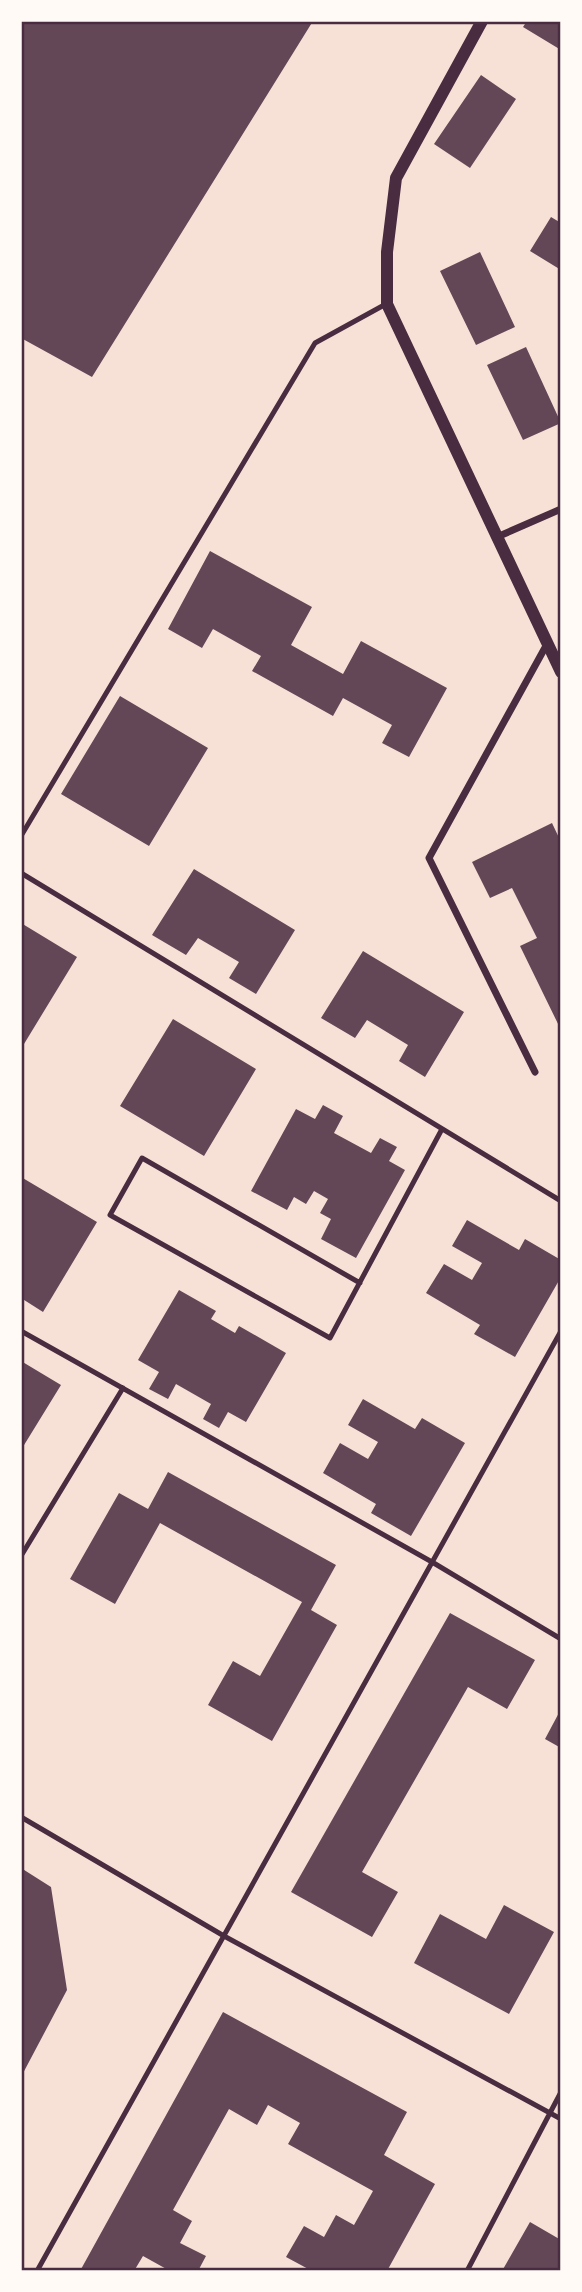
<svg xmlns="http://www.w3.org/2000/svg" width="582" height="2292" viewBox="0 0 582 2292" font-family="'DejaVu Sans',sans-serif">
<rect width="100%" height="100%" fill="#f7e1d7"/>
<!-- building -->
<path fill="#644757" d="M 21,21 L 313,21 L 92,377 L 21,338 Z
M 527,21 L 561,21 L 561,50 L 523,27 Z
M 481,75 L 516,99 L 470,168 L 434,144 Z
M 551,217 L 561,223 L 561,270 L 530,251 Z
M 480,252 L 515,327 L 476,345 L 440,271 Z
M 526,347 L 561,423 L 523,440 L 487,365 Z
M 210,551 L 312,607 L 291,645 L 343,674 L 361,641 L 447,688 L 409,757 L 382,743 L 392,725 L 343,698 L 333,716 L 252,671 L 261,656 L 213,629 L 202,648 L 168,629 Z
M 120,696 L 208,748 L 149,846 L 61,794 Z
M 552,823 L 561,842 L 561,1030 L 520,946 L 537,938 L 512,888 L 490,898 L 472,862 Z
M 194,869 L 295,930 L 256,994 L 229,978 L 239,962 L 198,938 L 186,955 L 152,935 Z
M 21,923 L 77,957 L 24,1044 L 21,1042 Z
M 363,951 L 464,1012 L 425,1077 L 399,1061 L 408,1045 L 367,1020 L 355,1038 L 321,1018 Z
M 173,1019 L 256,1069 L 204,1156 L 120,1106 Z
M 323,1105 L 343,1116 L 334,1133 L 371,1153 L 380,1138 L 397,1147 L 389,1161 L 405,1170 L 356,1258 L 321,1239 L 331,1219 L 320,1213 L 328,1199 L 314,1191 L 306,1204 L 294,1197 L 287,1210 L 251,1191 L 296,1109 L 315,1119 Z
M 21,1177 L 97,1222 L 43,1312 L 21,1298 Z
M 467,1220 L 519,1250 L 525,1239 L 561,1260 L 561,1277 L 515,1357 L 474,1334 L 480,1325 L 426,1293 L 444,1264 L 472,1280 L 482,1263 L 452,1246 Z
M 179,1290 L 216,1311 L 211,1319 L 235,1333 L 239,1326 L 286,1353 L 246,1422 L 228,1412 L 219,1428 L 203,1419 L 211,1404 L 176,1384 L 168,1399 L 149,1389 L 159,1372 L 138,1360 Z
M 21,1361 L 61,1385 L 21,1450 Z
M 363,1399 L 415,1429 L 422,1418 L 465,1443 L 411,1536 L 371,1513 L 376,1504 L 323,1473 L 340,1443 L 368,1459 L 378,1442 L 348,1425 Z
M 168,1472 L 336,1565 L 311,1610 L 337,1625 L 272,1741 L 208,1705 L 233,1661 L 260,1676 L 302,1602 L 160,1523 L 115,1604 L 70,1579 L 119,1493 L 148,1509 Z
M 450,1613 L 535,1660 L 507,1709 L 468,1687 L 362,1872 L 398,1892 L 372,1937 L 291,1892 Z
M 561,1709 L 561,1748 L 545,1739 Z
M 21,1868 L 51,1887 L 67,1990 L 21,2077 Z
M 504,1905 L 554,1932 L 509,2014 L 414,1963 L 440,1914 L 486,1939 Z
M 223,2012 L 407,2112 L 384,2155 L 435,2184 L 387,2271 L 312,2271 L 286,2257 L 304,2226 L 324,2237 L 336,2215 L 354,2225 L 373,2191 L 288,2144 L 300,2123 L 268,2105 L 257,2125 L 229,2109 L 173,2210 L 192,2221 L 180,2243 L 206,2256 L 198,2271 L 170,2271 L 143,2256 L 134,2271 L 80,2271 Z
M 530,2222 L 561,2240 L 561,2271 L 502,2271 Z"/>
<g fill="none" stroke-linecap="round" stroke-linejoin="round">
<!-- service -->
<path stroke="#4a2c40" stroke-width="5" d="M 21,836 L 315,343 L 386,304
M 21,873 L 561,1201
M 360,1283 L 142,1158 L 110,1215 L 330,1338 L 442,1129
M 21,1331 L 432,1562 L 561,1639
M 21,1556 L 123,1388
M 21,1817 L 224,1936 L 561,2119
M 37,2271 L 561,1331
M 467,2271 L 561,2092"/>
<!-- minor -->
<path stroke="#4a2c40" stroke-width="7" d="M 497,537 L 561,509
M 535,1072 L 429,858 L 547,644"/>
<!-- tertiary -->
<path stroke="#4a2c40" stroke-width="12" d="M 482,21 L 396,178 L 387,252 L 387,304 L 561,672"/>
</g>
<!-- border -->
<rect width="582" height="2292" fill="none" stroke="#fffaf5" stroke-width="46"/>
<rect x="23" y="23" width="536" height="2246" fill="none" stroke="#4a2c40" stroke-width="2.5"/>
</svg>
